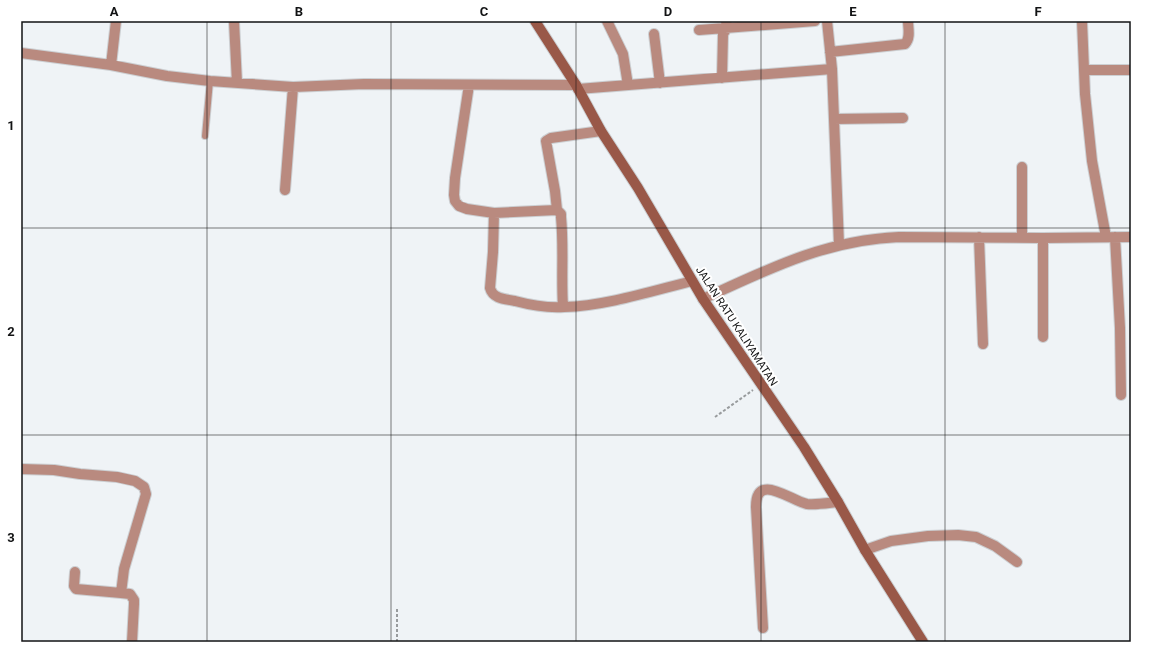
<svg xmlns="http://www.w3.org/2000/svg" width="1152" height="663" viewBox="0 0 1152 663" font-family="Roboto,sans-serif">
<rect width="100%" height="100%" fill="#eff3f6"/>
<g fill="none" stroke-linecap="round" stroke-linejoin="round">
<defs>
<path id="lane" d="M 205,136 L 210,81"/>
<path id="street" d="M 234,21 L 237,83
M 607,21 L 623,54 L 628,85
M 827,21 L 832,69 L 839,245
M 1082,21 L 1085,94 L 1092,161 L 1106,237
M 699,30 L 815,21
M 654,34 L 660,83
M 830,52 L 905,44 C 911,38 908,28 908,21
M 21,53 L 111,65 L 167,76 L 210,81 L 293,87 L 364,84 L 576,85
M 111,65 L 116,21
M 1084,70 L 1131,70
M 722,78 L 723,34 L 727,28 L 726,21
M 469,85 L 455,178 L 454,195 L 455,201 L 459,206 L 467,209 L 494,213 L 557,210
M 578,89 L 832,69
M 834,119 L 903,118
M 1022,167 L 1022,238
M 285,190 L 293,87
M 494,213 L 493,252 L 490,288 C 493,299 505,299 515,301 C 530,305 548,308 564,307 C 605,306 652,291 692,281
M 979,237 L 983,344
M 1115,237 L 1120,328 L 1121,395
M 1043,238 L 1043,337
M 703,299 C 768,269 826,240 899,237 L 1043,238 L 1131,237
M 563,307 C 561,277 564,247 561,217 L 561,214 L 557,210 L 555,191 L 546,141 L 551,138 L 601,131
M 21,469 L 54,470 L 80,474 L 117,477 L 135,481 L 144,487 L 146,494 L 124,569 L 121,593 L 130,594 L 134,600 L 134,604 L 132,642
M 865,550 L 891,541 L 928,536 L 958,535 L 976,537 L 995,546 L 1017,562
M 75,572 L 74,586 L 76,589 L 121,593
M 763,628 L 756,507 C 756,471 791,501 807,504 C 816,505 828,503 838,502"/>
<path id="secondary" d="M 535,21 L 576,85 L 601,131 L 638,188 L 703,299 L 804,447 L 838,502 L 865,550 L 923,642"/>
</defs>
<!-- lane casing -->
<use href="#lane" stroke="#cccfd2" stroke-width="8"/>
<!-- street casing -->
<use href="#street" stroke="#cccfd2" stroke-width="12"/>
<!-- secondary casing -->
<use href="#secondary" stroke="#cccfd2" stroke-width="12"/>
<!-- path -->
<path stroke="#989b9d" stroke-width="2" stroke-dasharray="3 2" stroke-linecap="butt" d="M 715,417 L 753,390
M 397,642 L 397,608"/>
<!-- lane -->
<use href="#lane" stroke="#b98a7f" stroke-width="6"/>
<!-- street -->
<use href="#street" stroke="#b98a7f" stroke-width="10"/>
<!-- secondary -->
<use href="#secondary" stroke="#995848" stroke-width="10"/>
</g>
<!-- grid -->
<path fill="none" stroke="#121314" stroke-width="1" stroke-opacity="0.55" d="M 207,21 L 207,642M 391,21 L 391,642M 576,21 L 576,642M 761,21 L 761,642M 945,21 L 945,642M 21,228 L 1131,228M 21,435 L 1131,435"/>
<g text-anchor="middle" stroke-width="4" stroke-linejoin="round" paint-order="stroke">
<!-- street labels -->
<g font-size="11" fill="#121314" stroke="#fff">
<text transform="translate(737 326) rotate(57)" y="4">JALAN RATU KALIYAMATAN</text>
</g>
</g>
<!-- border -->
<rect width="1152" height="663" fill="none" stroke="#ffffff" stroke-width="44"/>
<rect x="22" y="22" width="1108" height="619" fill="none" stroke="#121314" stroke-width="1.5"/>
<g font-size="13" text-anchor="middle" font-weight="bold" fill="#121314">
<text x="114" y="16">A</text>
<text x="299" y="16">B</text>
<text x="484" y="16">C</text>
<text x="668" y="16">D</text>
<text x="853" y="16">E</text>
<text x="1038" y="16">F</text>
<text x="11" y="130">1</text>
<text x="11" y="336">2</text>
<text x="11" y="542">3</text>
</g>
</svg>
